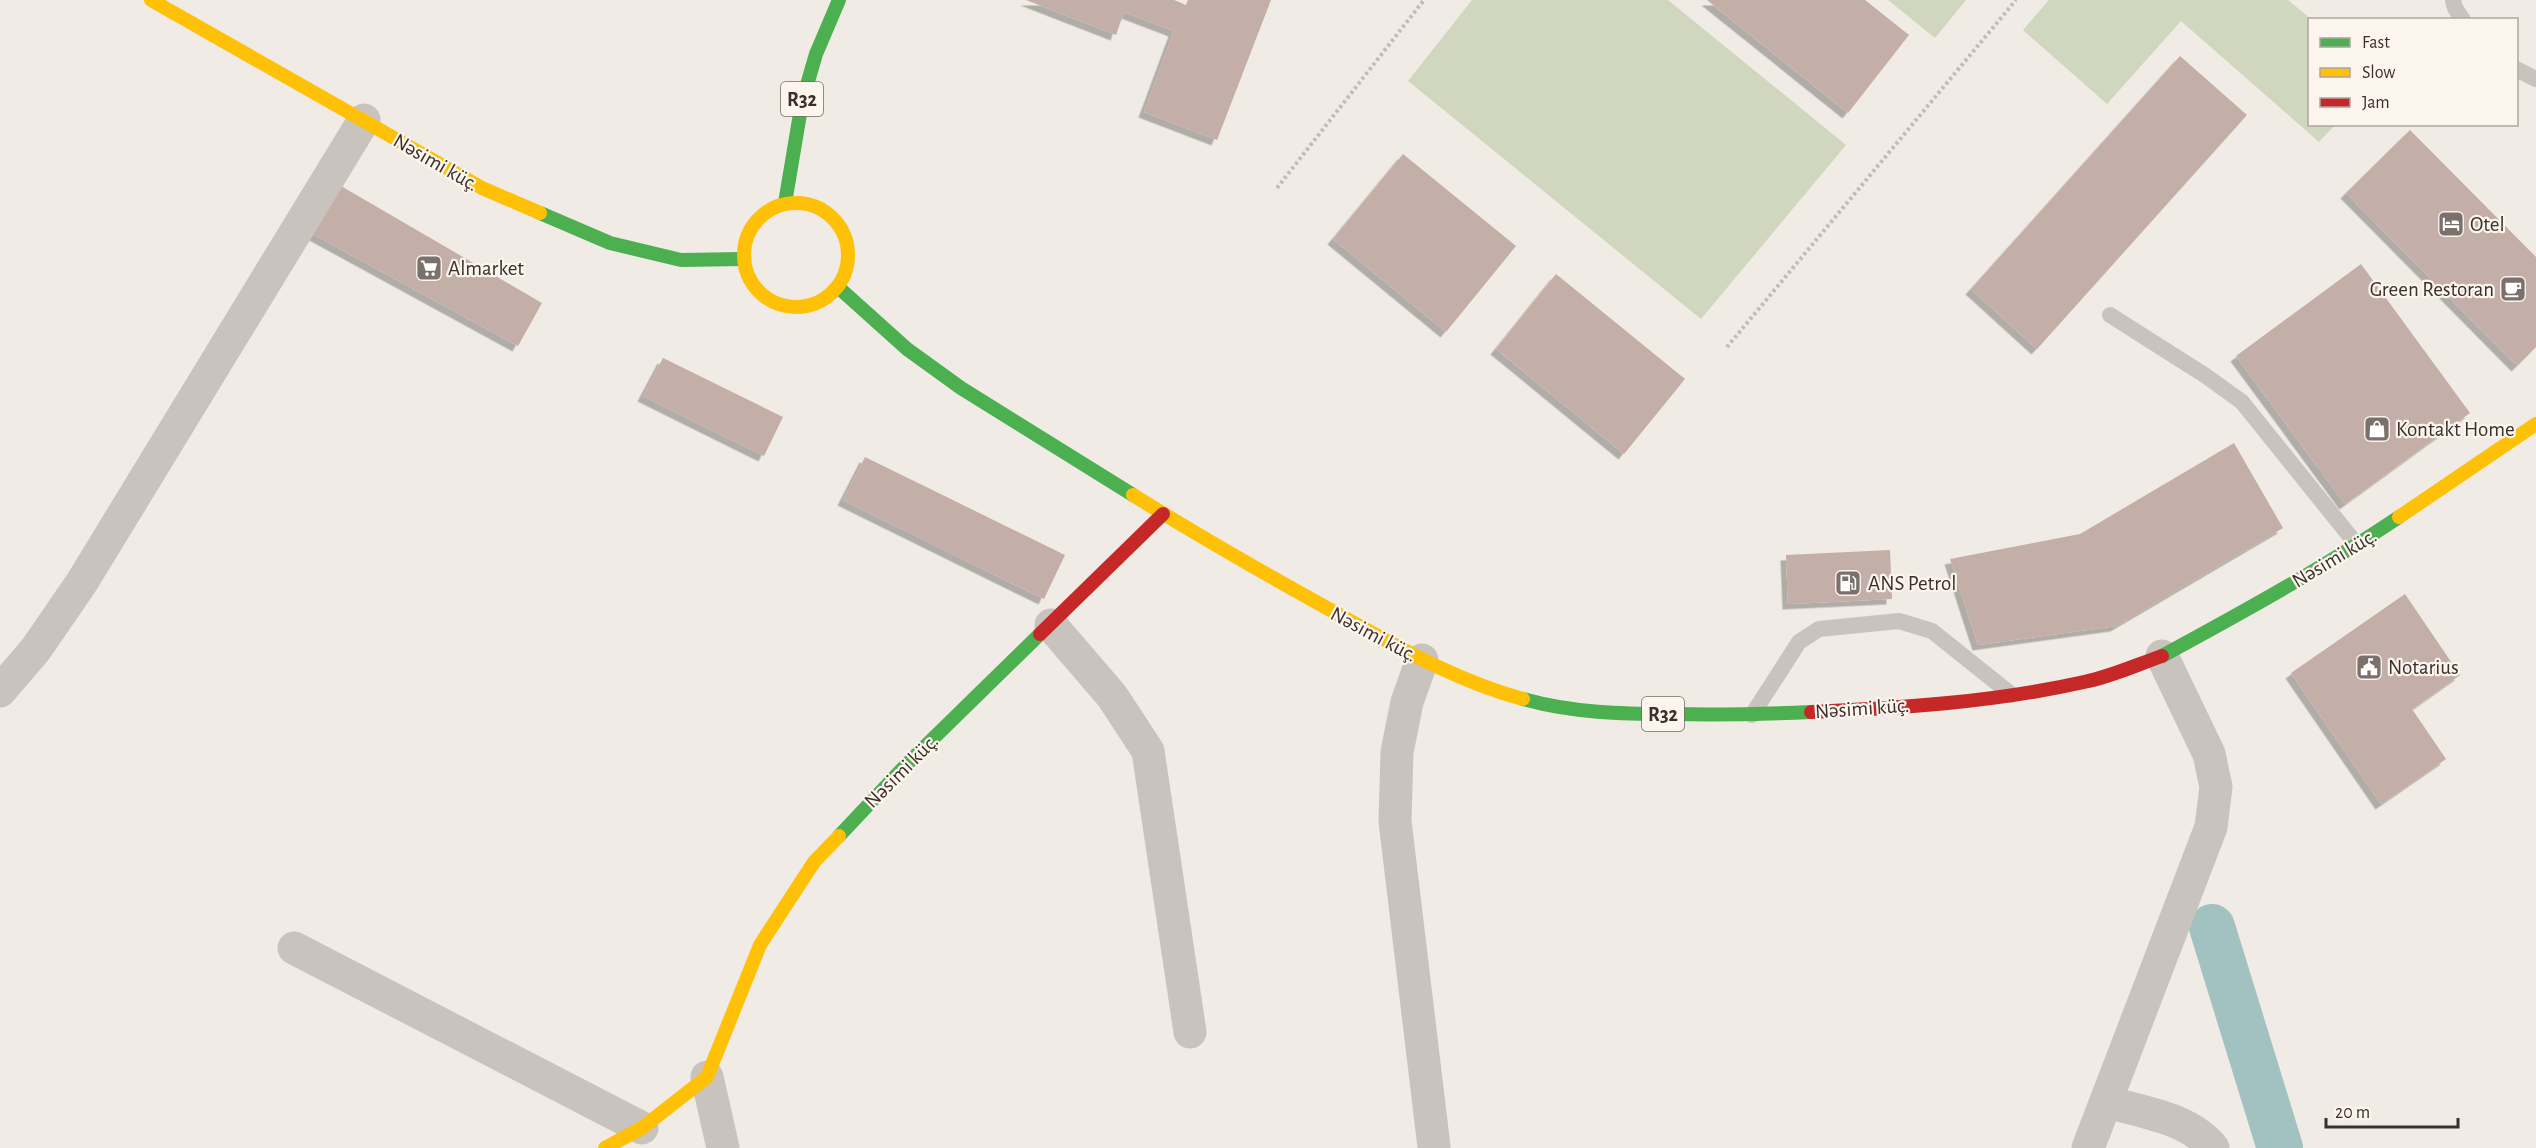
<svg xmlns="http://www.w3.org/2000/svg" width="2536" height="1148" viewBox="0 0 2536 1148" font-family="'Alegreya Sans',sans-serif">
<defs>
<filter id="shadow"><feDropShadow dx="-5.5" dy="5.5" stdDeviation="0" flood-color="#0004"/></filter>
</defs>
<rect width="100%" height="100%" fill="#f0ebe5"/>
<!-- green -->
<path fill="#d1d6bf" d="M 1472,0 L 1668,0 L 1846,145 L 1701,319 L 1408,81 Z
M 1888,0 L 1966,0 L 1935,38 Z
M 2049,0 L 2288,0 L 2311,19 L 2310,20 L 2310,124 L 2335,125 L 2319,142 L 2181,21 L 2107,104 L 2023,30 Z"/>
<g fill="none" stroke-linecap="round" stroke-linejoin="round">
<!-- canal -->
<path stroke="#a1c2c1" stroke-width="46" d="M 2212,927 L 2280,1148"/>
</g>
<!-- building -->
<path fill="#c3afa7" filter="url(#shadow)" d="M 1026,0 L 1174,0 L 1186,5 L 1188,0 L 1271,0 L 1217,140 L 1144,112 L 1174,31 L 1124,12 L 1116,35 Z
M 1707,0 L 1865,0 L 1909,35 L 1848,113 Z
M 2180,56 L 2247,115 L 2037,349 L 1971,289 Z
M 2410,130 L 2536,257 L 2536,347 L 2517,366 L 2346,193 Z
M 1403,154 L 1516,246 L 1446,332 L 1333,239 Z
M 341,186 L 542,303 L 518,346 L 313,234 Z
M 2361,264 L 2470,413 L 2345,504 L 2236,356 Z
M 1556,274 L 1685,379 L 1624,454 L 1496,349 Z
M 663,358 L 783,417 L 764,456 L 643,396 Z
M 2234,443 L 2283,528 L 2116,626 L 1978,645 L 1950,559 L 2080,534 Z
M 865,457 L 1065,555 L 1044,599 L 843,500 Z
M 1890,550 L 1892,599 L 1788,604 L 1786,555 Z
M 2405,594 L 2460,675 L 2412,709 L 2446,759 L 2381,804 L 2291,673 Z"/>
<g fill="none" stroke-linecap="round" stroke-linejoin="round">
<!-- path -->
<path stroke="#c2bbb6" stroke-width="4" stroke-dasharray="3 3" stroke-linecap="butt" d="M 1277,188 L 1424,0
M 1727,347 L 2016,0"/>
<!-- lane -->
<path stroke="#c9c3be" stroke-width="16" d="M 2453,0 L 2455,8 L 2463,20
M 2516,69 L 2536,79
M 2110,315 L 2206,376 L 2242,402 L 2357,545
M 1752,715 L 1799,642 L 1819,629 L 1899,621 L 1932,631 L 2012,695"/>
<!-- street -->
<path stroke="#c9c3be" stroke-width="33" d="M 1051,625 L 1112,696 L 1148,751 L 1190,1032
M 1422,660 L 1407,702 L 1397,752 L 1395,821 L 1434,1147
M 0,691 L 36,649 L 82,582 L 364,120
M 294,948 L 642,1128
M 707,1077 L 723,1148
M 2107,1102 C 2142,1112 2189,1118 2213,1148
M 2088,1148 L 2211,827 L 2216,787 L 2209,754 L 2162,656"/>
<!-- fast -->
<path stroke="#4caf50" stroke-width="14" d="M 785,203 L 802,102 L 816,54 L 839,0
M 540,213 L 610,243 L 681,260 L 743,259
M 838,287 L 907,349 L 961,388 L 1133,495
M 2162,656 C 2243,612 2323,568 2399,517
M 1523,699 C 1573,713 1622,714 1673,714 C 1719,715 1765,714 1811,712
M 839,836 L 904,767 L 1040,634"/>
<!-- slow -->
<path stroke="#ffc107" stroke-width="14" d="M 151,0 L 482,188 L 540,213
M744 255a52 52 0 1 1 104 0a52 52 0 1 1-104 0Z
M 1133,495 C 1202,538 1274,579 1345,618 C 1403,650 1460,682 1523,699
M 2399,517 L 2536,424
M 605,1148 L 642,1128 L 707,1077 L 760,945 L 814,862 L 839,836"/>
<!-- jam -->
<path stroke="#c62828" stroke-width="14" d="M 1040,634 L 1163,514
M 1811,712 C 1901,708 1995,702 2084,682 C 2110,677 2136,665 2162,656"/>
</g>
<!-- icons -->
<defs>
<symbol id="hotel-square" viewBox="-11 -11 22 22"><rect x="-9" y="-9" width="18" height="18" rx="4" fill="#7a716c" stroke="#fbf5ee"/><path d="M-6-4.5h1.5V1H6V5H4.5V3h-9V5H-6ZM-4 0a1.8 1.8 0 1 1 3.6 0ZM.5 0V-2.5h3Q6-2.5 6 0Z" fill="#fff"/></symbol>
<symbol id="supermarket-square" viewBox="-11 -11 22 22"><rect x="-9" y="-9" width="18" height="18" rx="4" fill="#7a716c" stroke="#fbf5ee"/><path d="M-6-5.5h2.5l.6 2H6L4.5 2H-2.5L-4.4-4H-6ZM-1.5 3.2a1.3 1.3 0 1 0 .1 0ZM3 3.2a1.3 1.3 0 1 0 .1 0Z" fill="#fff"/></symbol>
<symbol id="cafe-square" viewBox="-11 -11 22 22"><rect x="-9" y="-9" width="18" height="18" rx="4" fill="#7a716c" stroke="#fbf5ee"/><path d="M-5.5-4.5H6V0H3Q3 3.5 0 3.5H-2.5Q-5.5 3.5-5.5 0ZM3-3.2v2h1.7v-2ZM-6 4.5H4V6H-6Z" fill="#fff"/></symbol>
<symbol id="shop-square" viewBox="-11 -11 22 22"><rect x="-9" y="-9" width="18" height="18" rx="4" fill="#7a716c" stroke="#fbf5ee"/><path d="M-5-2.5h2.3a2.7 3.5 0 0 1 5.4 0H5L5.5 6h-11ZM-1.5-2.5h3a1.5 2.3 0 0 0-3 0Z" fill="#fff"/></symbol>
<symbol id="fuel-square" viewBox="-11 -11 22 22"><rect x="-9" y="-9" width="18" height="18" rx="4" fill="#7a716c" stroke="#fbf5ee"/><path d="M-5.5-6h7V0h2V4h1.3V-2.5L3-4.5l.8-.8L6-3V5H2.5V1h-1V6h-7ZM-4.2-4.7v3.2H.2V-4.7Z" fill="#fff"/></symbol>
<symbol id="civic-square" viewBox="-11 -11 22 22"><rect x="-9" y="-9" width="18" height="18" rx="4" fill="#7a716c" stroke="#fbf5ee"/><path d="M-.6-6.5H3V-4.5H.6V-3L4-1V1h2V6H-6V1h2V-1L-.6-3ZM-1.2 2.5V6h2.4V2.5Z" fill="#fff"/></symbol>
</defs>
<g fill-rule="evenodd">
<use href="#hotel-square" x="2436" y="209" width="30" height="30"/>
<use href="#supermarket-square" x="414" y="253" width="30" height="30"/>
<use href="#cafe-square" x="2498" y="274" width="30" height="30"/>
<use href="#shop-square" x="2362" y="414" width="30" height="30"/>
<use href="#fuel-square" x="1833" y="568" width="30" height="30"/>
<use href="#civic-square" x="2354" y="652" width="30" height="30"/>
</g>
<g text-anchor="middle" stroke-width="4.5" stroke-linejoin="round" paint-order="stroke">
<!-- shield labels -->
<g fill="#fbf5ee" stroke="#756b66" stroke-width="1.5">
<rect x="781" y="82" width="42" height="34" rx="4.5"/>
<rect x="1642" y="697" width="42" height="34" rx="4.5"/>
</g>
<g font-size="20" font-weight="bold" fill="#3b302b">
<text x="802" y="106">R32</text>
<text x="1663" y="721">R32</text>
</g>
<!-- street labels -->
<g font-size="21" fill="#3b302b" stroke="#fbf5ee">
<text transform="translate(436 162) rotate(30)" y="7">Nəsimi küç.</text>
<text transform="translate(2334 558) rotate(-31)" y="7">Nəsimi küç.</text>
<text transform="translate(1374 634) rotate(28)" y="7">Nəsimi küç.</text>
<text transform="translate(1862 708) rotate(-4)" y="7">Nəsimi küç.</text>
<text transform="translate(901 771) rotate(-45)" y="7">Nəsimi küç.</text>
</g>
<!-- poi labels -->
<g font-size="21" fill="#3b302b" stroke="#fbf5ee" text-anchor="start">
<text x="2470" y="231">Otel</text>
<text x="448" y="275">Almarket</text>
<text x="2494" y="296" text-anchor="end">Green Restoran</text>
<text x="2396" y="436">Kontakt Home</text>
<text x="1868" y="590">ANS Petrol</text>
<text x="2388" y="674">Notarius</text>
</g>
</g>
<!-- legend -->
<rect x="2308" y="18" width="210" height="108" fill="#fbf5ee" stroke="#aea6a0" stroke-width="1.5"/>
<rect x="2320" y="38" width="30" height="9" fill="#4caf50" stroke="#aea6a0" stroke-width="1.5"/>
<text x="2362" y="48" font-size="18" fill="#3b302b">Fast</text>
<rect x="2320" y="68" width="30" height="9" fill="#ffc107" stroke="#aea6a0" stroke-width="1.5"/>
<text x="2362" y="78" font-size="18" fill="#3b302b">Slow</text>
<rect x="2320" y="98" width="30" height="9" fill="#c62828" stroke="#aea6a0" stroke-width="1.5"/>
<text x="2362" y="108" font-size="18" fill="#3b302b">Jam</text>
<!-- scale -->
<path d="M2326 1118v9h132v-9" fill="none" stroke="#3b302b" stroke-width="3"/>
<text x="2335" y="1118" font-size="18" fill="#3b302b" stroke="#fbf5ee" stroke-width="4.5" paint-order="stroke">20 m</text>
</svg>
